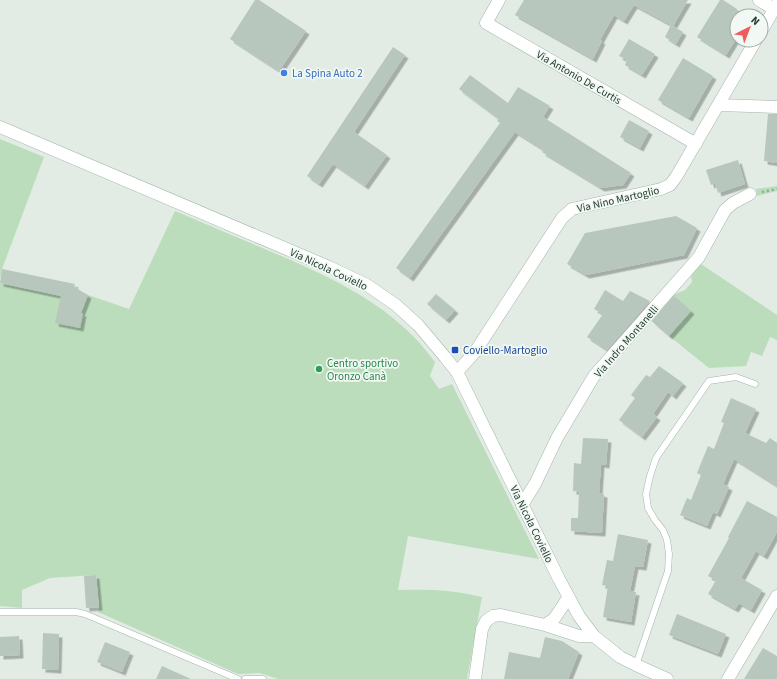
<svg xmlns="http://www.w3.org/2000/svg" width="777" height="679" viewBox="0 0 777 679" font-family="'Source Sans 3',sans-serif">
<defs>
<filter id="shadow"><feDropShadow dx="3.5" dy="3.5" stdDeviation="0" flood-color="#0004"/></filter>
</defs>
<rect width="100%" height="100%" fill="#e2ece5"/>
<!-- green -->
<path fill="#bbddbc" d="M 0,139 L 44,157 L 2,269 L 0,278 Z
M 777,186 L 777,191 L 757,196 L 756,189 Z
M 175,211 C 206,224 236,237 267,250 C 331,277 394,305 435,362 L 430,376 L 439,389 L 452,384 L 539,559 L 408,536 L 398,590 C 427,589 454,590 482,597 L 467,679 L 278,679 L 260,673 L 238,674 L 98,612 L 99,607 L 96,575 L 50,578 L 22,590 L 22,608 L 0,606 L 0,283 L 85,301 L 88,295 L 129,309 Z
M 701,264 L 777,315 L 777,340 L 770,337 L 762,356 L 751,352 L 746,366 L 709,368 L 669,336 L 650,320 L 673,295 L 685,290 L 692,282 L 691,276 Z"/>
<!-- building -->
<path fill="#b7c7bd" filter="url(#shadow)" d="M 255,0 L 259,0 L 306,31 L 279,71 L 230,39 Z
M 524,0 L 688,0 L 673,26 L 683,32 L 676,44 L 665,37 L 671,25 L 634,5 L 624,21 L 614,15 L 600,40 L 602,41 L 593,59 L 515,15 Z
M 720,0 L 723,0 L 737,9 L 737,37 L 726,55 L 697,37 Z
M 629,39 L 655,54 L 642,75 L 625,65 L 627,60 L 619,56 Z
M 393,47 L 405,55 L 354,132 L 387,155 L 365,186 L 333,164 L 319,184 L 307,176 Z
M 683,58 L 713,76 L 689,118 L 658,100 Z
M 470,75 L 508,103 L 518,87 L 550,106 L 543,117 L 631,173 L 623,185 L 601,188 L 542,152 L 544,150 L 515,132 L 410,278 L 396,268 L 500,123 L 497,121 L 499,119 L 459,89 Z
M 768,114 L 777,114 L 777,163 L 764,161 Z
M 629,120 L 649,131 L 640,148 L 620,137 Z
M 738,160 L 745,184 L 718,193 L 715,183 L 711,185 L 706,170 Z
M 676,216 L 697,228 L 684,255 L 586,275 L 567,264 L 585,233 Z
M 2,269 L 75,284 L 74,287 L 88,295 L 81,313 L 83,313 L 80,328 L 55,323 L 61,296 L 0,283 Z
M 605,290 L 623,301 L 630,291 L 650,301 L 607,350 L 587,337 L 603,314 L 594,309 Z
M 436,294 L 455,310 L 446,320 L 427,304 Z
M 674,296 L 691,311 L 669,336 L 652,321 Z
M 659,366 L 683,383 L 673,396 L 668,392 L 653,414 L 657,417 L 642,437 L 619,420 L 635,398 L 631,395 L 646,375 L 650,377 Z
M 731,398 L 756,409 L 745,433 L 766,443 L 770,438 L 777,443 L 777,486 L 734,459 L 723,484 L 729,487 L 717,514 L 713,512 L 707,526 L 680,515 L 687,498 L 691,500 L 701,475 L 697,473 L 708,446 L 714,449 L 724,423 L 721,422 Z
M 583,438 L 608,439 L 606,465 L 601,464 L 599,493 L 604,494 L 602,533 L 571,531 L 571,518 L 578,518 L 579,492 L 573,491 L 574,463 L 581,464 Z
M 747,501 L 777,517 L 777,532 L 764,556 L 756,551 L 741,578 L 762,590 L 751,610 L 739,603 L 735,609 L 708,594 L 716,580 L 708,576 L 729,538 L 728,537 Z
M 618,534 L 648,540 L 643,567 L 635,566 L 630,591 L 636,592 L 631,622 L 603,617 L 608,586 L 602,585 L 607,560 L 613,561 Z
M 96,575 L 99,607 L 86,608 L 84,576 Z
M 677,614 L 726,634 L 718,654 L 669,635 Z
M 43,633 L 59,634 L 58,670 L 42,669 Z
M 19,636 L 20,655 L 0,656 L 0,637 Z
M 545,637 L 562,641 L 579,652 L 568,679 L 504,679 L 509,652 L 540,658 Z
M 105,642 L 130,652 L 122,672 L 97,662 Z
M 763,648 L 777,656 L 777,679 L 744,679 Z
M 162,666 L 191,679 L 156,679 Z"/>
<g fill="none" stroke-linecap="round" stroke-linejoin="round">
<defs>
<path id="service" d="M 0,612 L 76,612 L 85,614 L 238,679
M 636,665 L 668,571 L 669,554 L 667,540 L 663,530 L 655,520 L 648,508 L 646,494 L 650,476 L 656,458 L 709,381 L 736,377 L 755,384
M 245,679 L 263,679"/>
<path id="minor" d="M 499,0 L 486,23 L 696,144
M 759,0 L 774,9
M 761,32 L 777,4
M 719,105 L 777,107
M 457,372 L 475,352 L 562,218 L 572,209 L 661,189 L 670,185 L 676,177 L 756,40
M 522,505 L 535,484 L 557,438 L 594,376 L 699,257 L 725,210 L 733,203 L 750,194
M 545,625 L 554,619 L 568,598
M 475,679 L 482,629 L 486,621 L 493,616 L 501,615 L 545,625 L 579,636 L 594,636
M 728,679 L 777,596"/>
<path id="secondary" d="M 0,127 L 329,267 L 367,285 L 396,305 L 418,325 L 445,357 L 457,372 L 559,579 L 579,616 L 594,636 L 620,657 L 636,665 L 667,679"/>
</defs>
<!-- service casing -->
<use href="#service" stroke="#a5b4ab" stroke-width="7"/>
<!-- minor casing -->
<use href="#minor" stroke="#a5b4ab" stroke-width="13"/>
<!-- secondary casing -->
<use href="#secondary" stroke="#a0b8aa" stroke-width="13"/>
<!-- path -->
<path stroke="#83af96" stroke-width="2.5" stroke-dasharray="2 3" stroke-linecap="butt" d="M 762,192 L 777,189"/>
<!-- service -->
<use href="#service" stroke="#fff" stroke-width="6"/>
<!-- minor -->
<use href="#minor" stroke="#fff" stroke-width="12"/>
<!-- secondary -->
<use href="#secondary" stroke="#fff" stroke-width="12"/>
</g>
<!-- markers -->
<circle fill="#3f7fe0" stroke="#f2f8f4" stroke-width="1.5" cx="284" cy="73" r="4"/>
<rect fill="#1a4fb4" stroke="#f2f8f4" stroke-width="1.5" x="451" y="346" width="8" height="8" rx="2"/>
<circle fill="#2e9e5b" stroke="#f2f8f4" stroke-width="1.5" cx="319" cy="369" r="4"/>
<g text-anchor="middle" stroke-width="3.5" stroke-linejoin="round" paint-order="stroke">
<!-- shop labels -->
<g font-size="11" fill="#366cbe" stroke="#f2f8f4" text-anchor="start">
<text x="292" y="77">La Spina Auto 2</text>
</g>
<!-- street labels -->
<g font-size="11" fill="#223d2f" stroke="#f2f8f4">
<text transform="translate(579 77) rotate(30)" y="4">Via Antonio De Curtis</text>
<text transform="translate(618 199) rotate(-13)" y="4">Via Nino Martoglio</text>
<text transform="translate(329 269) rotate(25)" y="4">Via Nicola Coviello</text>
<text transform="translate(626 341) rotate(-49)" y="4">Via Indro Montanelli</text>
<text transform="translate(532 524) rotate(64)" y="4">Via Nicola Coviello</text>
</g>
<!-- transit labels -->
<g font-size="11" fill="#164399" stroke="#f2f8f4" text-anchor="start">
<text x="463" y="354">Coviello-Martoglio</text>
</g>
<!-- leisure labels -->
<g font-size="11" fill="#27864d" stroke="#f2f8f4" text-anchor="start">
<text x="327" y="367">Centro sportivo<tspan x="327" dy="13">Oronzo Canà</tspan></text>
</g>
</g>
<!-- north arrow -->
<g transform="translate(749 28) rotate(42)"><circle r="19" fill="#f2f8f4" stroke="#9fada5"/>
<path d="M0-3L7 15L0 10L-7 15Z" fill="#f05c5d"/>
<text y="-6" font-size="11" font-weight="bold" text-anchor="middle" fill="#223d2f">N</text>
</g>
</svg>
